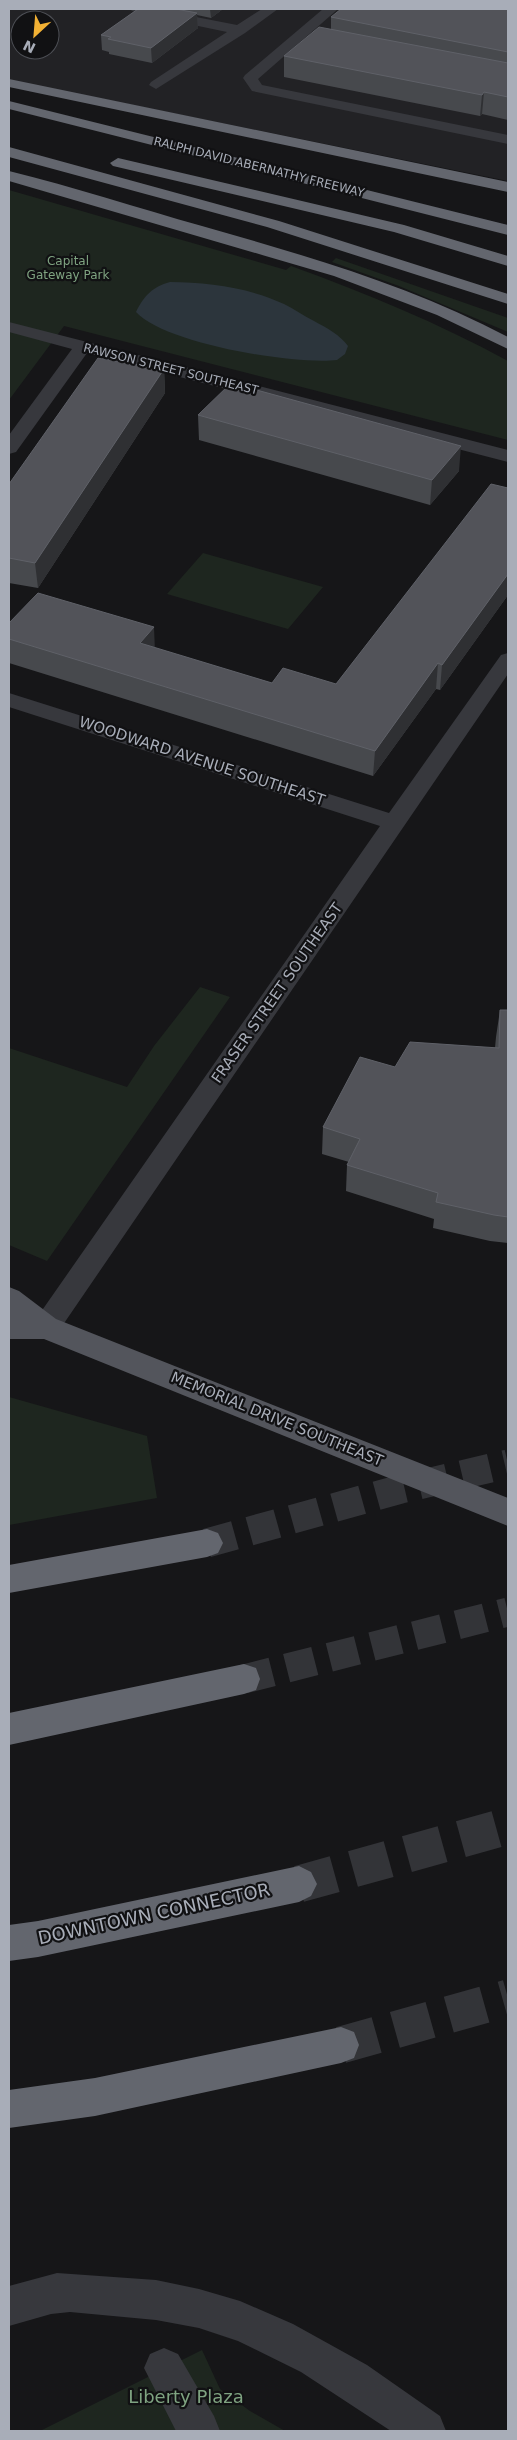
<svg xmlns="http://www.w3.org/2000/svg" width="517" height="2440" viewBox="0 0 517 2440" font-family="'DejaVu Sans',sans-serif">
<rect width="100%" height="100%" fill="#161618"/>
<!-- built -->
<path fill="#222225" fill-rule="evenodd" d="M 9,9 L 454,9 L 508,18 L 508,181 L 9,80 ZM 20,20 L 50,20 L 50,50 L 20,50 Z"/>
<!-- green -->
<path fill="#1e261f" d="M 9,190 L 286,270 L 291,266 C 366,293 438,323 508,361 L 508,440 L 64,326 L 9,400 Z
M 336,258 L 508,318 L 508,332 L 399,286 L 332,262 Z
M 203,553 L 323,587 L 288,629 L 167,594 Z
M 200,987 L 230,997 L 47,1261 L 9,1245 L 9,1048 L 127,1087 L 154,1046 Z
M 9,1397 L 147,1436 L 157,1498 L 9,1525 Z
M 202,2350 L 220,2389 L 250,2411 L 285,2431 L 40,2431 Z"/>
<!-- water -->
<path fill="#2c353c" d="M 170,282 C 208,282 250,288 284,304 C 294,309 304,316 314,321 C 327,328 340,335 348,346 L 345,354 L 337,360 C 295,365 165,344 136,312 C 144,296 152,287 170,282 Z"/>
<g fill="none" stroke-linecap="round" stroke-linejoin="round">
<!-- highway-tunnel-far1 -->
<path stroke="#333438" stroke-width="29" stroke-dasharray="29 15" stroke-linecap="butt" d="M 207,1543 L 401,1489 L 508,1464
M 244,1679 L 508,1612"/>
<!-- highway-tunnel -->
<path stroke="#333438" stroke-width="37" stroke-dasharray="37 19" stroke-linecap="butt" d="M 299,1884 L 508,1826
M 341,2045 L 508,1998"/>
<!-- minor -->
<path fill="#37383d" fill-rule="evenodd" d="M 129,9 L 155,9 L 237,25 L 262,9 L 278,9 L 245,33 L 156,89 L 149,85 L 151,82 L 227,32 L 136,13 Z
M 323,9 L 338,9 L 258,79 L 262,85 L 508,135 L 508,144 L 252,91 L 243,78 L 245,75 Z
M 9,322 L 508,450 L 508,462 L 87,353 L 16,452 L 9,454 L 9,435 L 72,349 L 9,332 Z
M 508,653 L 508,674 L 56,1335 L 46,1339 L 36,1335 L 32,1327 L 36,1319 L 380,826 L 9,707 L 9,693 L 389,813 L 501,655 Z
M 57,2273 L 156,2280 L 199,2289 L 240,2301 L 293,2324 L 367,2365 L 440,2416 L 446,2431 L 391,2431 L 301,2372 L 238,2341 L 199,2328 L 156,2320 L 70,2312 L 51,2314 L 9,2326 L 9,2286 Z
M 164,2348 L 178,2354 L 214,2416 L 220,2431 L 176,2431 L 144,2368 L 150,2354 Z"/>
<!-- major -->
<path fill="#53555c" fill-rule="evenodd" d="M 9,1287 L 19,1291 L 56,1319 L 508,1498 L 508,1526 L 44,1339 L 9,1339 Z"/>
<!-- highway -->
<path fill="#63666e" fill-rule="evenodd" d="M 9,79 L 508,182 L 508,192 L 9,87 Z
M 9,101 L 508,225 L 508,235 L 9,109 Z
M 9,147 L 279,221 L 508,294 L 508,304 L 267,227 L 9,157 Z
M 118,158 L 404,225 L 508,256 L 508,266 L 394,232 L 113,166 L 110,163 Z
M 9,171 C 74,187 138,208 202,226 C 307,256 412,286 508,337 L 508,349 L 437,315 L 334,276 L 9,181 Z
M 207,1529 L 218,1533 L 223,1543 L 218,1553 L 207,1557 L 9,1593 L 9,1565 Z
M 244,1664 L 256,1668 L 260,1679 L 256,1690 L 244,1694 L 9,1745 L 9,1713 Z
M 299,1866 L 311,1872 L 317,1884 L 311,1896 L 299,1902 L 38,1957 L 9,1961 L 9,1925 L 38,1921 Z
M 341,2027 L 354,2032 L 359,2045 L 354,2058 L 341,2063 L 95,2116 L 9,2128 L 9,2090 L 95,2078 Z"/>
</g>
<!-- wall -->
<path fill="#47494d" d="M 138,9 L 223,9 L 211,18 L 197,15 L 198,28 L 152,63 L 109,54 L 109,52 L 102,50 L 101,35 Z
M 508,9 L 508,120 L 482,114 L 480,116 L 284,77 L 284,56 L 331,29 L 331,17 Z
M 164,369 L 165,393 L 38,588 L 9,583 L 9,484 Z
M 198,415 L 459,471 L 430,505 L 199,440 Z
M 508,488 L 508,595 L 440,690 L 436,689 L 373,776 L 9,663 L 9,623 L 155,648 L 272,683 L 336,684 Z
M 500,1010 L 508,1010 L 508,1243 L 490,1241 L 433,1228 L 434,1219 L 346,1191 L 347,1165 L 349,1162 L 322,1154 L 323,1127 L 395,1067 L 495,1048 L 496,1037 Z"/>
<!-- shaded-wall -->
<path fill="#2f3033" d="M 210,9 L 223,9 L 211,18 Z
M 197,13 L 198,28 L 152,63 L 151,48 Z
M 484,92 L 482,114 L 480,116 L 482,95 Z
M 164,369 L 165,393 L 38,588 L 35,563 Z
M 461,446 L 459,471 L 430,505 L 432,480 Z
M 508,574 L 508,595 L 440,690 L 442,665 Z
M 154,627 L 155,652 L 140,643 Z
M 438,663 L 436,689 L 373,776 L 375,751 Z"/>
<!-- building -->
<path fill="#525359" stroke="#5f6168" d="M 138,9 L 176,9 L 197,13 L 151,48 L 108,39 L 111,37 L 101,35 Z
M 341,9 L 508,9 L 508,52 L 331,17 Z
M 319,27 L 508,63 L 508,97 L 484,92 L 482,95 L 284,56 Z
M 98,358 L 164,369 L 35,563 L 9,558 L 9,484 Z
M 231,383 L 461,446 L 432,480 L 198,415 Z
M 491,484 L 508,488 L 508,574 L 442,665 L 438,663 L 375,751 L 9,639 L 9,623 L 38,593 L 154,627 L 140,643 L 272,683 L 283,668 L 336,684 Z
M 500,1010 L 508,1010 L 508,1217 L 494,1215 L 436,1202 L 438,1193 L 347,1165 L 360,1139 L 323,1127 L 360,1057 L 395,1067 L 410,1042 L 499,1048 Z"/>
<g text-anchor="middle" stroke-width="4.5" stroke-linejoin="round" paint-order="stroke">
<!-- far-street labels -->
<g font-size="12" fill="#a8adb8" stroke="#111113">
<text transform="translate(259 167) rotate(14)" y="4">RALPH DAVID ABERNATHY FREEWAY</text>
<text transform="translate(171 369) rotate(14)" y="4">RAWSON STREET SOUTHEAST</text>
</g>
<!-- far-park labels -->
<g font-size="12" fill="#7fa381" stroke="#111113">
<text x="68" y="265">Capital<tspan x="68" dy="14">Gateway Park</tspan></text>
</g>
<!-- street labels -->
<g font-size="15" fill="#a8adb8" stroke="#111113">
<text transform="translate(202 761) rotate(18)" y="5">WOODWARD AVENUE SOUTHEAST</text>
<text transform="translate(277 993) rotate(-55)" y="5">FRASER STREET SOUTHEAST</text>
<text transform="translate(277 1419) rotate(22)" y="5">MEMORIAL DRIVE SOUTHEAST</text>
</g>
<!-- near-street labels -->
<g font-size="18" fill="#a8adb8" stroke="#111113">
<text transform="translate(154 1914) rotate(-12)" y="6">DOWNTOWN CONNECTOR</text>
</g>
<!-- near-park labels -->
<g font-size="18" fill="#7fa381" stroke="#111113">
<text x="186" y="2403">Liberty Plaza</text>
</g>
</g>
<!-- border -->
<rect width="517" height="2440" fill="none" stroke="#a8adb8" stroke-width="20"/>
<!-- north arrow -->
<g transform="translate(35 35) rotate(206)"><circle r="24" fill="#111113" stroke="#4d4f55"/>
<path d="M0-4L9 19L0 12L-9 19Z" fill="#f2b134"/>
<text y="-8" font-size="14" font-weight="bold" text-anchor="middle" fill="#a8adb8">N</text>
</g>
</svg>
